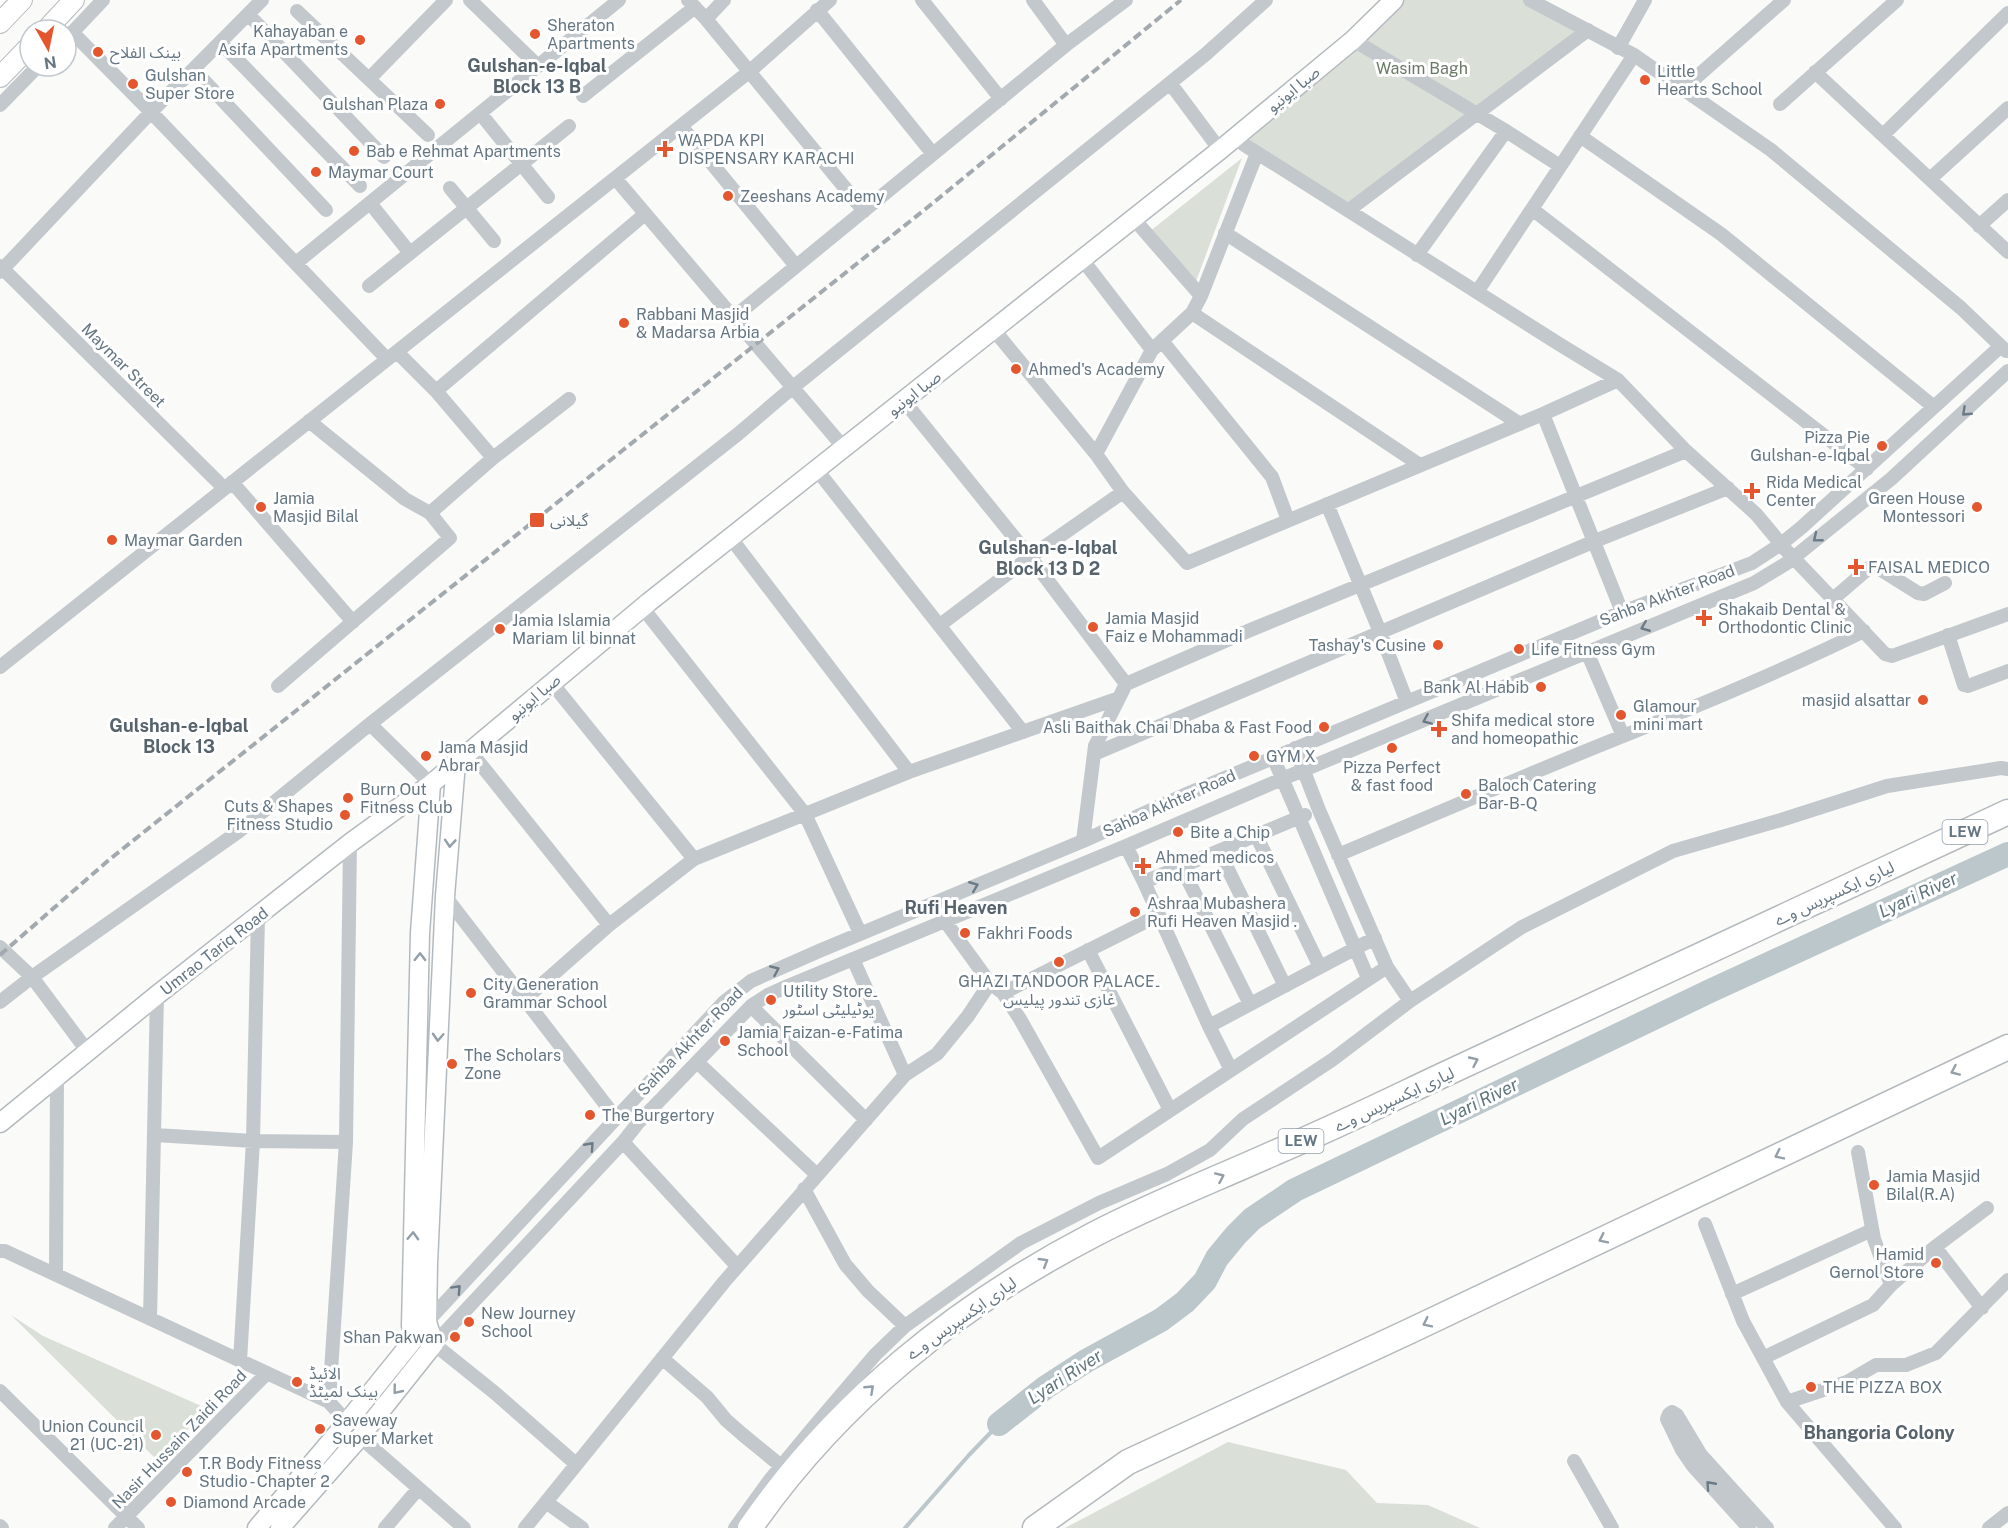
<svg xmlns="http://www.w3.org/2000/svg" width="2008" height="1528" viewBox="0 0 2008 1528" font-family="'Public Sans','Noto Sans Arabic',sans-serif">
<rect width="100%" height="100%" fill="#fafaf8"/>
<!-- green -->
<path fill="#dadfd7" d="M 1390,0 L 1528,0 L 1588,30 L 1349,210 L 1236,136 Z
M 1242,158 L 1195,284 L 1149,232 Z
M 11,1315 L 43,1336 L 208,1409 L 157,1460 Z
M 1228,1442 L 1346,1470 L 1377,1503 L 1428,1505 L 1480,1528 L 1065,1528 Z"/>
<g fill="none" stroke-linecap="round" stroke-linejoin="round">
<!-- stream -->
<path stroke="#bbc7cb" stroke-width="4" d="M 905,1528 L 969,1455 L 999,1424"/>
<!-- river -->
<path stroke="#bbc7cb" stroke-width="24" d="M 999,1424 L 1046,1387 L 1086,1361 L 1161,1320 L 1185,1302 L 1205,1281 L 1217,1258 L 1236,1235 L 1252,1219 L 1295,1190 L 1710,991 L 2008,854"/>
<defs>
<path id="secondary" d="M 431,784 L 420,933 L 411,1326 L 434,1344
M 0,1123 L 157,995 L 350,843 L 431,784 L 649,602 L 1220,150 L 1353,40 L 1394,0
M 434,1344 L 427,1322 L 428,1263 L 445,896 L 456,763
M 257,1528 L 347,1422 L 419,1333
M 280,1528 L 360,1437 L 434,1344"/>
<path id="primary" d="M 0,23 L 22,0
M 46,30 L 74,0
M 0,77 L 30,46"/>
<path id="highway" d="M 750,1528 C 837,1402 958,1305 1093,1235 C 1152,1204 1214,1180 1274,1153 C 1331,1129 1386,1102 1441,1076 C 1631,989 1820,901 2008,812
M 1035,1528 L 1128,1462 L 1410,1331 L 2008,1047"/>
</defs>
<!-- secondary casing -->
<use href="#secondary" stroke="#b3babf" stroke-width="21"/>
<!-- primary casing -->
<use href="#primary" stroke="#b5babe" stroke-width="22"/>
<!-- highway casing -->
<use href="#highway" stroke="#b4b9bd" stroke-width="27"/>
<!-- street -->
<path stroke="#c3c8cc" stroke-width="14" d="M 470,0 L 538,66
M 688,0 L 706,19 L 864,211
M 922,0 L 1001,99
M 1033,0 L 1066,45
M 1530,0 L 1634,55 L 1771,150 L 1961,308 L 2006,351
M 817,10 L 933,154
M 297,11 L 428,135
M 248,14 L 384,157
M 706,19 L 724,0
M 72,32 L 151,112 L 387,359
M 67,38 L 103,0
M 1353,40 L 1506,131 L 1560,166
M 220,42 L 360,186
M 1618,48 L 1645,0
M 194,70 L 326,210
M 1815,72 L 2008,252
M 369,79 L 446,0
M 1170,83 L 1220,150
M 1683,89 L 1784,0
M 583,96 L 695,7
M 1780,104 L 1897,0
M 0,105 L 38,66
M 480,113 L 548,197
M 681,126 L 796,266
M 1883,135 L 2008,13
M 1236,136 L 1243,144 L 1559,344 L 1618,380 L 1686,451 L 1756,514 L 1786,550 L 1885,654 L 1892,656 L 2008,614
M 1580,136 L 1721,234 L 1934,407
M 615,178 L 845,449
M 1930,179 L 2008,108
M 450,188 L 494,241
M 370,203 L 410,253
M 1532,209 L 1867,469
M 1349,210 L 1588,30
M 1133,218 L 1201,296
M 1979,226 L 2008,200
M 1225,233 L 1520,424
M 1417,255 L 1506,131
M 1082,259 L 1152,350
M 296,263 L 619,0
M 0,266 L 224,488
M 0,272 L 151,112 L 262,0
M 369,286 L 569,126
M 1477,292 L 1634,55
M 1192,313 L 1420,465
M 733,318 L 1066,45 L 1126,0
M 994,330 L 1096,454 L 1123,492 L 1187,563 L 1543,414 L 1618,380
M 1162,341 L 1272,477 L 1288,520
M 397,352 L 436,391 L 493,458
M 436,391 L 645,214
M 904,401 L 1030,557 L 1126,684 L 1095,746 L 1083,841
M 1543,414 L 1622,612
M 1096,454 L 1152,350 L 1192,313 L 1201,296 L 1257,153
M 817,470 L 1023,732
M 232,482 L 353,622
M 1327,504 L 1380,632 L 1407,702
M 430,513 L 493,458 L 569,399
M 730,537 L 909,772
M 1833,599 L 1869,568 L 1875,566 L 1918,593 L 1924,594 L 1945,583
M 642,607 L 805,814 L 860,933
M 940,625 L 1030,557 L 1123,492
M 1948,635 L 1964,685 L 1968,686 L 2008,671
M 1587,652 L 1623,736
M 0,667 L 750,71 L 830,0
M 551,682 L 694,859
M 1126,684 L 1248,631 L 1686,451
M 278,686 L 450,538 L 430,513 L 405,499 L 309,421
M 370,724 L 431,784
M 1295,748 L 1319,810 L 1387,967 L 1410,1001
M 470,751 L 609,925
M 1094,754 L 1595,541 L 1728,488
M 1273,757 L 1368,978
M 1256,835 L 1320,967
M 1126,846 L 1144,882 L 1305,815
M 1219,851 L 1285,986
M 1338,855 C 1433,815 1528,774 1623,736 C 1705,703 1785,670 1864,631
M 1181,866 L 1250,1004
M 1144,882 L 1209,1026 L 1231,1070
M 445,896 L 616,1118
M 945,921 L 990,983 L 1003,993 L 1020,1019 L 1098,1158 L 1387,967
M 0,947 L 32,977 L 88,1052
M 1088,950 L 1170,1110
M 853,959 L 905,1075
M 1003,993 L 1159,915
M 524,1000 L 609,925 L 694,859 L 909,772 L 1119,698
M 0,1002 L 32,977 L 238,832 L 370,724 L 738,434 L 792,388 L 1206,54 L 1266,0
M 751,1006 L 866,1120
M 1209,1026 L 1375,938
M 697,1062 L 817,1175
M 155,1135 L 253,1141 L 346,1142
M 623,1142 L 737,1266
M 1858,1152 L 1874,1239 L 1891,1285
M 804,1189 L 845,1264 L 868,1291 L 905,1326
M 1705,1224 L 1743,1321 L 1787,1402 L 1895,1528
M 1935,1247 L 1982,1308
M 0,1251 L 5,1251 L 329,1402 L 347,1422
M 56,1275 L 57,1077
M 1732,1294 L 1872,1230
M 150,1319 L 157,995
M 425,1324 L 724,1002 L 751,981 L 819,951 L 1083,841 L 1189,793 L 1622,612 L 1752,563 L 1781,544 L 1802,527 L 2001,346
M 662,1358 L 707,1397 L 726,1420 L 742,1434 L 781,1466
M 1763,1358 L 1873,1305 L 1891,1285 L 1935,1247 L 1987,1208
M 240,1361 L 253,1141 L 258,916
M 0,1391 L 138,1528
M 329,1402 L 346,1142 L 350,843
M 1787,1402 L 1847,1382 L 1876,1365 L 1906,1365 L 1936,1353 L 2008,1280
M 360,1437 L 464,1528
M 1574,1461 L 1612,1528
M 576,1464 L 495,1393 L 434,1344 L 623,1142 L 638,1123 L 751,1006 L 768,995 L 788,986 L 1126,846 L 1282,779 L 1754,583 L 1787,563 L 1891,479 L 2008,371
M 546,1502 L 582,1528
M 0,1526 L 2,1528
M 115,1528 L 267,1373
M 385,1528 L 418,1489
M 525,1528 L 724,1282 L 905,1075 L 937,1054 L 968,1016 L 990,983
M 735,1528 L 769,1481 L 812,1429 L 875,1355 L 905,1326 L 1021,1243 L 1099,1203 L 1167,1174 L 1210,1150 L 1243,1119 L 1332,1060 L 1410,1001 L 1522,927 L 1673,851 L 1781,820 L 1887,786 L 2001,768 L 2008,769
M 1749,1528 L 1693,1466 L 1682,1450 L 1667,1419 L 1669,1414 L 1672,1412 L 1677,1415 L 1701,1455 L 1767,1528
M 1989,1528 L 2008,1513"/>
<!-- secondary -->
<use href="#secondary" stroke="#fff" stroke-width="18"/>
<!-- primary -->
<use href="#primary" stroke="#fff" stroke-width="20"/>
<!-- highway -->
<use href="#highway" stroke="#fff" stroke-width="24"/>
<!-- rail -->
<path stroke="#a2aab0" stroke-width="4" stroke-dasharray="9 4.5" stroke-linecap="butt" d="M 0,955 L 110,859 L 933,203 L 1181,0"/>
</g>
<!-- one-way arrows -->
<defs><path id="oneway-chevron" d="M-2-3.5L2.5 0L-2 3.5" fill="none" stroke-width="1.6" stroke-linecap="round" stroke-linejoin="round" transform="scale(1.5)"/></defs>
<g stroke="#6a7a87">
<use href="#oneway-chevron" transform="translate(1966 412) rotate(137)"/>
<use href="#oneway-chevron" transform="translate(1817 538) rotate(141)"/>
<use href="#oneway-chevron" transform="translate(1645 627) rotate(158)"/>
<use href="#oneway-chevron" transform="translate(1427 720) rotate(157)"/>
<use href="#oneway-chevron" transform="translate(974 886) rotate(-22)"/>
<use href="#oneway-chevron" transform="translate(775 970) rotate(-24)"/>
<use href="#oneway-chevron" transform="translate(590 1146) rotate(-48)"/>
<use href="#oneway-chevron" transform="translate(457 1289) rotate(-47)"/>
<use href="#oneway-chevron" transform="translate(1710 1485) rotate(-132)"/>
</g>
<g stroke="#939fa8">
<use href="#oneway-chevron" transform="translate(450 843) rotate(94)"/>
<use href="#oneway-chevron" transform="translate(420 957) rotate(-89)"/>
<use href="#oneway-chevron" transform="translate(438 1037) rotate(93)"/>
<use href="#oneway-chevron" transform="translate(1474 1061) rotate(-25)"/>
<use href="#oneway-chevron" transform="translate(1955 1071) rotate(156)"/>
<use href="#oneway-chevron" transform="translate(1779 1155) rotate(154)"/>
<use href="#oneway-chevron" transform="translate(1220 1177) rotate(-24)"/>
<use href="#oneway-chevron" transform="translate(413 1236) rotate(-88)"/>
<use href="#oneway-chevron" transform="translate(1603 1239) rotate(154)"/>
<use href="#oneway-chevron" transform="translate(1044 1262) rotate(-31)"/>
<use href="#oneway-chevron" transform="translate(1427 1323) rotate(154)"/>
<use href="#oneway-chevron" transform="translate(870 1389) rotate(-43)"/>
<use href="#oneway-chevron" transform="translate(397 1390) rotate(129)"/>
</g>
<!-- markers -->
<g fill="#e4572e" stroke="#fff" stroke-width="2">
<circle cx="535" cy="34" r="6"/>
<circle cx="360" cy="40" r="6"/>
<circle cx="98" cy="52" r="6"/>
<circle cx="1645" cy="80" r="6"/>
<circle cx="133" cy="84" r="6"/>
<circle cx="440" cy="104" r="6"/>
<path d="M662 140h6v6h6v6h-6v6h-6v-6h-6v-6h6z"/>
<circle cx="354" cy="151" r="6"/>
<circle cx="316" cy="172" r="6"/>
<circle cx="728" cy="196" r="6"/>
<circle cx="624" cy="323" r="6"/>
<circle cx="1016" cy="369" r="6"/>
<circle cx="1882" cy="446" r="6"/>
<path d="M1749 482h6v6h6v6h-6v6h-6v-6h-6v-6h6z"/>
<circle cx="261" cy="507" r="6"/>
<circle cx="1977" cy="507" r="6"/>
<rect x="529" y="512" width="16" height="16" rx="3"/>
<circle cx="112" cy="540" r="6"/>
<path d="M1853 558h6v6h6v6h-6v6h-6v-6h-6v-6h6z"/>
<path d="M1701 609h6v6h6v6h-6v6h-6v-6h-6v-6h6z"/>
<circle cx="1093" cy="627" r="6"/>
<circle cx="500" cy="629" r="6"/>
<circle cx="1438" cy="645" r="6"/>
<circle cx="1519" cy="649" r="6"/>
<circle cx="1541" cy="687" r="6"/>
<circle cx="1923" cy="700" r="6"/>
<circle cx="1621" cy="715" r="6"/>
<circle cx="1324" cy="727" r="6"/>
<path d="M1436 720h6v6h6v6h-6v6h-6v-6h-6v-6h6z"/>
<circle cx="1392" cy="748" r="6"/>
<circle cx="426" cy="756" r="6"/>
<circle cx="1254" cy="756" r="6"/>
<circle cx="1466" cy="794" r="6"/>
<circle cx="348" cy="798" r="6"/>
<circle cx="345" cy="815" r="6"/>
<circle cx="1178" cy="832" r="6"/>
<path d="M1140 857h6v6h6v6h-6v6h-6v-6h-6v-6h6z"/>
<circle cx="1135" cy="912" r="6"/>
<circle cx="965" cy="933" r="6"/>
<circle cx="1059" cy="962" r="6"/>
<circle cx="471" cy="993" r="6"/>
<circle cx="771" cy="1000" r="6"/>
<circle cx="725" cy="1041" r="6"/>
<circle cx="452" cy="1064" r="6"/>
<circle cx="590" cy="1115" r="6"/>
<circle cx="1874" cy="1185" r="6"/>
<circle cx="1936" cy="1263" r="6"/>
<circle cx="469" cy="1322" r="6"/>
<circle cx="455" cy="1337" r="6"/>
<circle cx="297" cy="1382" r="6"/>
<circle cx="1811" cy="1387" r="6"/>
<circle cx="320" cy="1429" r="6"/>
<circle cx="156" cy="1435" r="6"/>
<circle cx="187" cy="1472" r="6"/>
<circle cx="171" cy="1502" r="6"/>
</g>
<g text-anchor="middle" stroke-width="6" stroke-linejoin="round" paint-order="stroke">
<!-- shield labels -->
<g fill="#fff" stroke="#939fa8" stroke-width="1.5">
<rect x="1942.5" y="820" width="45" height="24" rx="4.5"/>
<rect x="1278.5" y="1129" width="45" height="24" rx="4.5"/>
</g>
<g font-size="15" font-weight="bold" fill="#657683">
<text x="1965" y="837">LEW</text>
<text x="1301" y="1146">LEW</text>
</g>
<!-- poi labels -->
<g font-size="16" fill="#657683" stroke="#fff" text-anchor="start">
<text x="547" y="31">Sheraton<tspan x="547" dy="18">Apartments</tspan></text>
<text x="348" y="37" text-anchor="end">Kahayaban e<tspan x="348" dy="18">Asifa Apartments</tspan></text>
<text x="110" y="58">بینک الفلاح</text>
<text x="1657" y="77">Little<tspan x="1657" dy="18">Hearts School</tspan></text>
<text x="145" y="81">Gulshan<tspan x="145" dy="18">Super Store</tspan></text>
<text x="428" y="110" text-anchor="end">Gulshan Plaza</text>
<text x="678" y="146">WAPDA KPI<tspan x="678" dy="18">DISPENSARY KARACHI</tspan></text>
<text x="366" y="157">Bab e Rehmat Apartments</text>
<text x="328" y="178">Maymar Court</text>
<text x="740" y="202">Zeeshans Academy</text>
<text x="636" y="320">Rabbani Masjid<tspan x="636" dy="18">&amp; Madarsa Arbia</tspan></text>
<text x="1028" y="375">Ahmed's Academy</text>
<text x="1870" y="443" text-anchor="end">Pizza Pie<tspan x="1870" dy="18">Gulshan-e-Iqbal</tspan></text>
<text x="1766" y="488">Rida Medical<tspan x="1766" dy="18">Center</tspan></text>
<text x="273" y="504">Jamia<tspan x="273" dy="18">Masjid Bilal</tspan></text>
<text x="1965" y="504" text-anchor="end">Green House<tspan x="1965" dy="18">Montessori</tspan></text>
<text x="550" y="526">گیلانی</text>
<text x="124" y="546">Maymar Garden</text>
<text x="1868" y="573">FAISAL MEDICO</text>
<text x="1718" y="615">Shakaib Dental &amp;<tspan x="1718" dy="18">Orthodontic Clinic</tspan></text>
<text x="1105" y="624">Jamia Masjid<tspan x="1105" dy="18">Faiz e Mohammadi</tspan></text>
<text x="512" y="626">Jamia Islamia<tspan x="512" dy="18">Mariam lil binnat</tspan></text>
<text x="1426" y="651" text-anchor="end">Tashay's Cusine</text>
<text x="1531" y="655">Life Fitness Gym</text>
<text x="1529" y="693" text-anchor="end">Bank Al Habib</text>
<text x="1911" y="706" text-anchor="end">masjid alsattar</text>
<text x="1633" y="712">Glamour<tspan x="1633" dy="18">mini mart</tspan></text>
<text x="1451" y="726">Shifa medical store<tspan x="1451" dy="18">and homeopathic</tspan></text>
<text x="1312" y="733" text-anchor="end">Asli Baithak Chai Dhaba &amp; Fast Food</text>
<text x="438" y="753">Jama Masjid<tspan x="438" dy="18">Abrar</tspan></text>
<text x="1266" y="762">GYM X</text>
<text x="1392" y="773" text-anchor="middle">Pizza Perfect<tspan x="1392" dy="18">&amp; fast food</tspan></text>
<text x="1478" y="791">Baloch Catering<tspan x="1478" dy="18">Bar-B-Q</tspan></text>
<text x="360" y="795">Burn Out<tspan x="360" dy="18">Fitness Club</tspan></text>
<text x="333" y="812" text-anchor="end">Cuts &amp; Shapes<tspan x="333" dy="18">Fitness Studio</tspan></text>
<text x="1190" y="838">Bite a Chip</text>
<text x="1155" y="863">Ahmed medicos<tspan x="1155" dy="18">and mart</tspan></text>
<text x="1147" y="909">Ashraa Mubashera<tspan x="1147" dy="18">Rufi Heaven Masjid .</tspan></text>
<text x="977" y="939">Fakhri Foods</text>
<text x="1059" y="987" text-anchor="middle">GHAZI TANDOOR PALACE۔<tspan x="1059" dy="18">غازی تندور پیلیس</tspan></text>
<text x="483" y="990">City Generation<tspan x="483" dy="18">Grammar School</tspan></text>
<text x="783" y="997">Utility Store۔<tspan x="783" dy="18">یوٹیلیٹی اسٹور</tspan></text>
<text x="737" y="1038">Jamia Faizan-e-Fatima<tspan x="737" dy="18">School</tspan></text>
<text x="464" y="1061">The Scholars<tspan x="464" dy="18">Zone</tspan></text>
<text x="602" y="1121">The Burgertory</text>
<text x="1886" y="1182">Jamia Masjid<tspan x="1886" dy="18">Bilal(R.A)</tspan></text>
<text x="1924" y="1260" text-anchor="end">Hamid<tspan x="1924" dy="18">Gernol Store</tspan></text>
<text x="481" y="1319">New Journey<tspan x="481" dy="18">School</tspan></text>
<text x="443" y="1343" text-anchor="end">Shan Pakwan</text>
<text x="309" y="1379">الائیڈ<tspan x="309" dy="18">بینک لمیٹڈ</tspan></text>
<text x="1823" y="1393">THE PIZZA BOX</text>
<text x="332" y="1426">Saveway<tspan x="332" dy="18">Super Market</tspan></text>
<text x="144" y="1432" text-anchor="end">Union Council<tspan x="144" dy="18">21 (UC-21)</tspan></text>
<text x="199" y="1469">T.R Body Fitness<tspan x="199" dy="18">Studio - Chapter 2</tspan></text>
<text x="183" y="1508">Diamond Arcade</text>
</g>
<!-- park labels -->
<g font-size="16" fill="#687a64" stroke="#fff">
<text x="1422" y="74">Wasim Bagh</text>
</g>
<!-- street labels -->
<g font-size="16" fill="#657683" stroke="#fff">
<text transform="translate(1293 89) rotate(-39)" y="6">صبا ایونیو</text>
<text transform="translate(124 365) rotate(45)" y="6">Maymar Street</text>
<text transform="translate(914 393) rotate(-38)" y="6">صبا ایونیو</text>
<text transform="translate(1667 595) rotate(-21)" y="6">Sahba Akhter Road</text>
<text transform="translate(534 697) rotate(-40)" y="6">صبا ایونیو</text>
<text transform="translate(1169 803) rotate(-24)" y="6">Sahba Akhter Road</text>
<text transform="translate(1834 893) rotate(-25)" y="6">لیاری ایکسپریس وے</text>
<text transform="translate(214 951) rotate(-38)" y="6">Umrao Tariq Road</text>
<text transform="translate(690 1041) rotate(-46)" y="6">Sahba Akhter Road</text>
<text transform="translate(1394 1099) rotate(-25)" y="6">لیاری ایکسپریس وے</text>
<text transform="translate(961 1318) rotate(-35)" y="6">لیاری ایکسپریس وے</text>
<text transform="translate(179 1439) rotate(-46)" y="6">Nasir Hussain Zaidi Road</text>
</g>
<!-- neighbourhood labels -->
<g font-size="18" font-weight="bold" fill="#57646e" stroke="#fff">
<text x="537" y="72">Gulshan-e-Iqbal<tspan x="537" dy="21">Block 13 B</tspan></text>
<text x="1048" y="554">Gulshan-e-Iqbal<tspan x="1048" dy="21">Block 13 D 2</tspan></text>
<text x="179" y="732">Gulshan-e-Iqbal<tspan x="179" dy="21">Block 13</tspan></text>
<text x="956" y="914">Rufi Heaven</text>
<text x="1879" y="1439">Bhangoria Colony</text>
</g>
<!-- water labels -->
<g font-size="18" font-style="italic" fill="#60757c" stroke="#fff">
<text transform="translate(1918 895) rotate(-25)" y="6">Lyari River</text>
<text transform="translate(1479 1102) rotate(-26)" y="6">Lyari River</text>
<text transform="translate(1065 1377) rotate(-33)" y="6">Lyari River</text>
</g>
</g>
<!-- north arrow -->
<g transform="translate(48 48) rotate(171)"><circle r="28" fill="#ffffff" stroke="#c1c8cd" stroke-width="1.5"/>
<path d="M0-4.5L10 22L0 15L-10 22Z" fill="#e4572e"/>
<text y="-9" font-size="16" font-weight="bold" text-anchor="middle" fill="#657683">N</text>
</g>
</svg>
